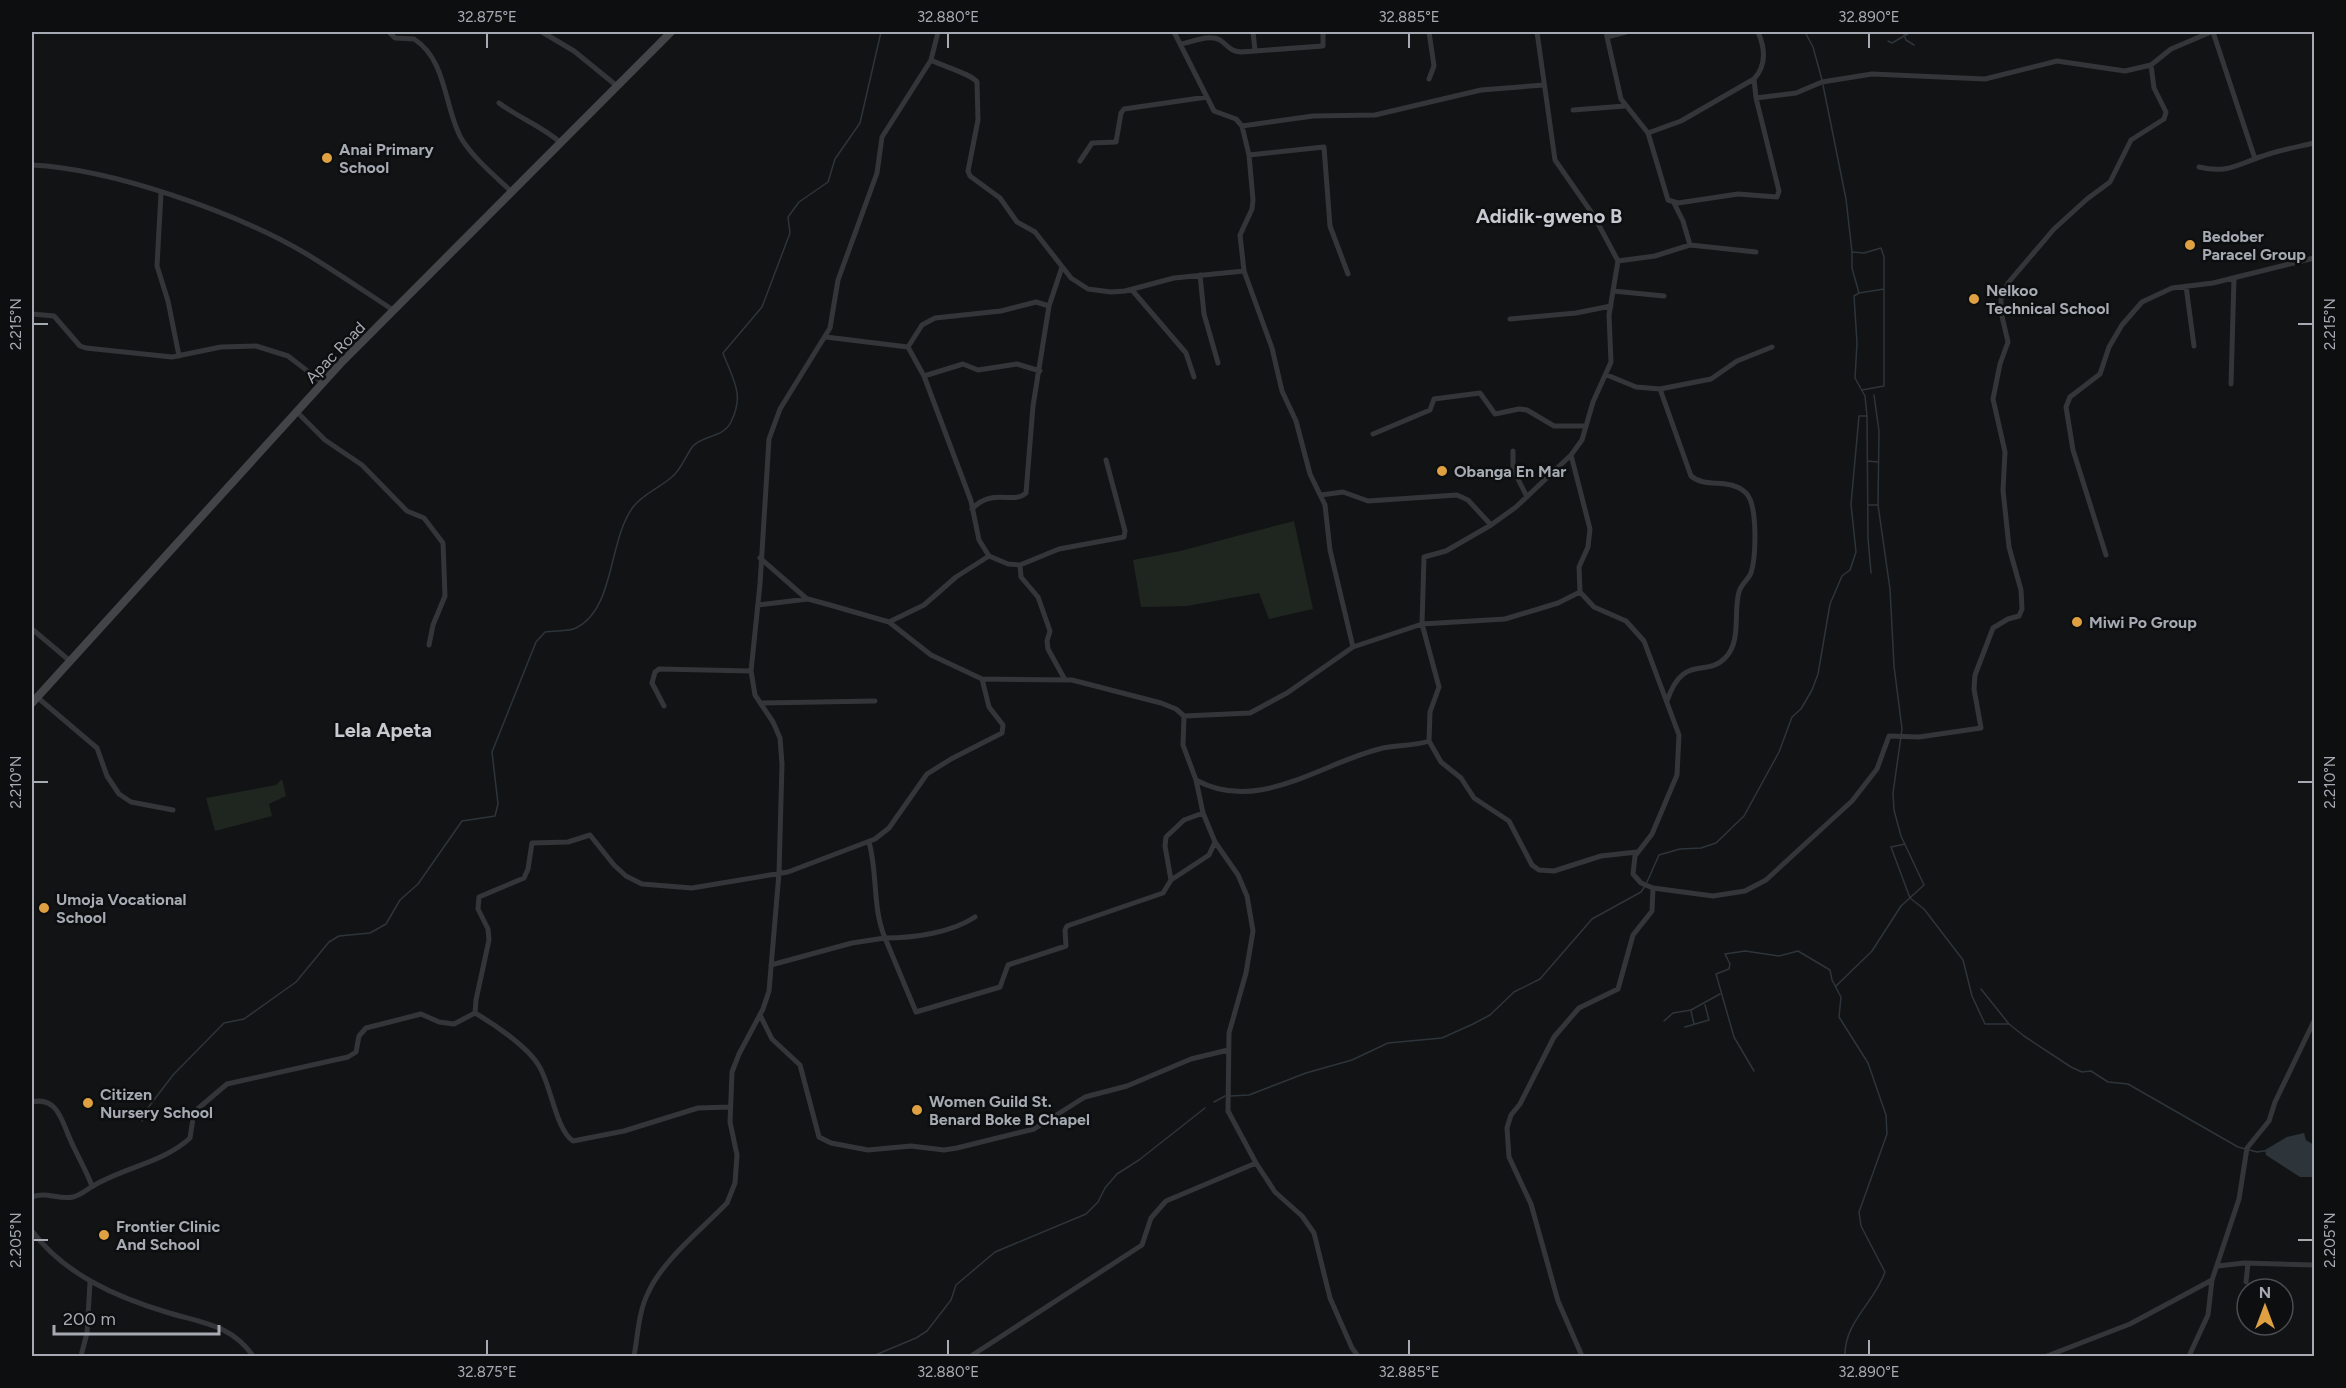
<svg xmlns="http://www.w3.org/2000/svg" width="2346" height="1388" viewBox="0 0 2346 1388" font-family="Figtree,sans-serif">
<rect width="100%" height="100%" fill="#121314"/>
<!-- green -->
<path fill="#1f2620" d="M 1294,521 L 1313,609 L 1269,619 L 1259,593 L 1187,606 L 1141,607 L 1133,560 L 1180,551 Z
M 282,779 L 286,796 L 269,804 L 272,816 L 215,831 L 206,798 L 276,785 Z"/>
<!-- water -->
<path fill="#2d353b" d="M 2304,1133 L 2306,1140 L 2314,1145 L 2314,1177 L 2300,1177 L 2266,1155 L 2265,1150 L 2287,1137 Z"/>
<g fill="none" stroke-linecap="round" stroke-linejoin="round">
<!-- stream -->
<path stroke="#2d353b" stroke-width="1.5" d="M 1805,32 L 1813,47 L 1822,80
M 1903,32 L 1906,40 L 1914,45
M 1888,41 L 1892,43 L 1911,32
M 1823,85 L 1846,199 L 1852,252 L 1864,253 L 1881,248 L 1884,257 L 1884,386 L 1862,390
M 1852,252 L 1852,268 L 1859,293 L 1884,289
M 1859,293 L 1854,296 L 1857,343 L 1855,378 L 1865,396 L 1867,416 L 1868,538 L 1871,573
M 1867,461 L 1878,462
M 1868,505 L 1877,505
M 1905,844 L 1891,847 L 1910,898 L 1924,909 L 1963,960 L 1972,996 L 1985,1024 L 2009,1024
M 1647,882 L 1659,855 L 1680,849 L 1701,848 L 1716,843 L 1744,816 L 1779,752 L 1792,717 L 1801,709 L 1812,690 L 1818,674 L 1830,604 L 1842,576 L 1850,570 L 1856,552 L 1851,504 L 1859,416 L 1867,416
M 1836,986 L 1872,951 L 1901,906 L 1924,885 L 1901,836 L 1894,810 L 1893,793 L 1902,729 L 1894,666 L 1890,589 L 1878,505 L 1879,431 L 1874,395
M 1981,989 L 2009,1024 L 2024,1036 L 2071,1067 L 2082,1072 L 2091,1071 L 2108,1082 L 2128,1084 L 2238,1147 L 2257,1152 L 2270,1150
M 1691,1011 L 1694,1024
M 1664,1021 L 1673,1013 L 1691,1010 L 1720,994
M 1685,1027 L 1709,1020 L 1705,1005
M 1754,1071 L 1734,1037 L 1716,974 L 1729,969 L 1730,964 L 1725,954 L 1745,951 L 1779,956 L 1798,951 L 1830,970 L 1832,980 L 1841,997 L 1839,1017 L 1868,1063 L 1886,1115 L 1887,1134 L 1859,1212 L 1861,1226 L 1885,1272 C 1875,1302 1844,1322 1845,1356
M 1230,1096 L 1249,1095 L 1306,1073 L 1352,1060 L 1388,1043 L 1442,1038 L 1473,1024 L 1490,1015 L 1514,992 L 1540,979 L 1592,919 L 1641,892 L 1645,886
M 1214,1102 L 1225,1096
M 142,1121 L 147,1109 L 173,1075 L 224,1023 L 244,1019 L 296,982 L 329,942 L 339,936 L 370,933 L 386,924 L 400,900 L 418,884 L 462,821 L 495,816 L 498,804 L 492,752 L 536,642 L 545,632 C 554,630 569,632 576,628 C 615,609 608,541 633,507 C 644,493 660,488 673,476 C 682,468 686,455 693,446 C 703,435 723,438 731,422 C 745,394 733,380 723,353 L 762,307 L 790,233 L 788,217 L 799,202 L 828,182 L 835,159 L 860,123 L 881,32
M 873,1356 L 916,1338 L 927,1331 L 951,1300 L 956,1285 L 995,1252 L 1086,1214 L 1098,1202 L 1105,1188 L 1117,1174 L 1139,1160 L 1205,1108"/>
<!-- street -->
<path stroke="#343538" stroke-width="5" d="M 389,32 L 395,38 L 414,39 C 447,60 444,107 461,138 C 473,158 495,176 512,192
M 542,32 L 574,51 L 617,86
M 1174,32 L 1214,111 L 1236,119 L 1242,126 L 1249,155 L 1253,200 L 1252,209 L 1240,235 L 1244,271 L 1272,348 L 1282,391 L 1296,421 L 1310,474 L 1325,505 L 1330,550 L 1353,647
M 1253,32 L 1255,50
M 1606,32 L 1607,37 L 1626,32
M 2213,32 L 2255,159
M 1607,37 L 1621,99 L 1648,133 L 1681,121 L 1754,79 C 1767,65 1765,48 1758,32
M 1181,44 C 1192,42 1209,34 1220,40 C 1229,46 1229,51 1241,52 L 1323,46 L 1323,32
M 931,60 C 942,66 972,74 977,82 L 978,120 L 968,171 L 970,176 L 1000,198 L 1017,222 L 1035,232 L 1071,278 L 1088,289 L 1111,292 L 1125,291 L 1174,278 L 1244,271
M 1429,79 L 1434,66 L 1429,32
M 1756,98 L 1796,93 L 1822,82 L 1872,74 L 1985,79 L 2057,61 L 2125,71 L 2151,65 L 2171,49 L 2211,32
M 499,103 C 519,118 542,126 561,143
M 1573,110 L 1625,106
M 1242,126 L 1313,116 L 1375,115 L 1481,90 L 1544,85
M 1648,133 L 1668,200 L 1678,203 L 1738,194 L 1777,197 L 1779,191 L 1756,98 L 1754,79
M 1249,155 L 1324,147 L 1330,226 L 1348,274
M 1080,161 L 1092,143 L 1116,142 L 1121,113 L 1124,109 L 1207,97
M 32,165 C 112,169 235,212 305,253 C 335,271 364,291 393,310
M 2199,167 C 2228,174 2238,164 2263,156 C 2280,150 2297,147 2314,143
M 161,193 L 157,266 L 168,301 L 179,356
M 1674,203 L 1683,221 L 1690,245
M 1618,261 L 1655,256 L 1690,245 L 1756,252
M 1200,275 L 1204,314 L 1218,363
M 2186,286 L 2194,346
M 1132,290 L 1186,353 L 1194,377
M 1613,291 L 1664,296
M 32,314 L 54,316 L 80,346 L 86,348 L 172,357 L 221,347 L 256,346 L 288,356 L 323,383
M 1510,319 L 1576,313 L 1611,306
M 826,337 L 908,347 L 924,376 L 971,501 L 979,540 L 989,556 L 1008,564 L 1020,565 L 1059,549 L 1124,537 L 1125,531 L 1106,460
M 908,347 L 922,325 L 935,318 L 1001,311 L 1036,302 L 1049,306 L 1062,267
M 1607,375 L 1636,387 L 1660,389 L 1691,476 C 1706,489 1730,477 1746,493 C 1758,505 1756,557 1751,573 C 1748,580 1741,584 1739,592 C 1733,612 1742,641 1725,658 C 1706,678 1683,653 1667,701
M 924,376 L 963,364 L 978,370 L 1017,364 L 1040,371
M 2231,384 L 2234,278
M 1660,389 L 1711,379 L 1737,361 L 1772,347
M 297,412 L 325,440 L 362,465 L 407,511 L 424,518 L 443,543 L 445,596 L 433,625 L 429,645
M 1373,434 L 1430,410 L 1434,399 L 1480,393 L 1495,414 L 1519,409 L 1527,410 L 1554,426 L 1586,426
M 1513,451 L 1513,469 L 1527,497
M 1571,455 L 1590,529 L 1588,547 L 1579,567 L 1580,592 L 1594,607 L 1626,621 L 1644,641 L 1679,735 L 1677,775 L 1652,834 L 1635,856 L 1633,874 L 1641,883 L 1653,888 L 1652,911 L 1633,935 L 1618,989 L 1579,1008 L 1554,1037 L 1520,1104 L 1511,1115 L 1507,1128 L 1509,1157 L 1531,1204 L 1558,1301 L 1582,1356
M 1321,495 L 1343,492 L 1368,501 L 1457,495 L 1468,500 L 1491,525
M 972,509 C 993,487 1013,505 1026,493 L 1033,406 L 1049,306
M 2106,555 L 2073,450 L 2066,407 L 2070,397 L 2100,374 L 2109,347 L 2122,325 L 2142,302 L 2172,288 L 2213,283 L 2314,258
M 760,558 L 807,599
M 1020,565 L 1021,577 L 1038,597 L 1050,631 L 1047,641 L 1048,649 L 1064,678
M 758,605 L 808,599 L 830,605 L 889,622 L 931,655 L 982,679 L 1072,680 L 1161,703 L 1176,709 L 1184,716 L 1183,745 L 1196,780 L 1203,813 L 1215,842 L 1238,875 L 1247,896 L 1253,931 L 1246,973 L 1229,1033 L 1228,1111 L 1256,1163 L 1275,1192 L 1302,1216 L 1314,1233 L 1330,1298 L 1352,1348 L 1358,1356
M 889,622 L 924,605 L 956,577 L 989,556
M 32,629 L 70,661
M 37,697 L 97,748 L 107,776 L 119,794 L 131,802 L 173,810
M 760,703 L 875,701
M 664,706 L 652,683 L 655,672 L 659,669 L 751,671
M 1184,716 L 1250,713 L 1287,693 L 1353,647 L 1422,624 L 1424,557 L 1446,551 L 1491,525 L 1516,507 L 1571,455 L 1582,440 L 1593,402 L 1611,362 L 1609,315 L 1618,261 L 1594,216 L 1555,160 L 1537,32
M 1429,741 L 1441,762 L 1461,778 L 1474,798 L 1509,821 L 1532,865 L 1539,870 L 1554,871 L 1601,856 L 1637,852
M 1196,780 C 1257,814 1320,764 1379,749 C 1396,744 1413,747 1429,741 L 1430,712 L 1439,687 L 1422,624 L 1505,619 L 1558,603 L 1580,592
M 869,842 C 878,874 872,907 885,938 C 913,938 951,933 975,917
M 1171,880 L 1165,846 L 1166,837 L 1184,820 L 1203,813
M 1653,888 L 1713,896 L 1745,891 L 1766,880 L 1852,801 L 1877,769 L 1889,736 L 1919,737 L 1981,728 L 1974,689 L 1975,675 L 1993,628 L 2008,619 L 2019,616 L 2022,609 L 2021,590 L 2009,547 L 2003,490 L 2005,452 L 1993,399 L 2000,364 L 2008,342 L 2001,312 L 2001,299 L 2008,283 L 2054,229 L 2087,199 L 2110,182 L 2131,140 L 2164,119 L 2166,112 L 2154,88 L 2151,65
M 771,965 L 852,943 L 885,938 L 916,1012 L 1000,987 L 1008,965 L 1066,946 L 1065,930 L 1067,926 L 1163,893 L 1171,880 L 1209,855 L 1215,842
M 475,1013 L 476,1000 L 489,940 L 488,929 L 478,909 L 479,897 L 524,878 L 528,869 L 532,843 L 568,842 L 590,835 L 614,865 L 626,876 L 642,884 L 692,888 L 788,872 L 875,839 L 889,828 L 927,774 L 951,759 L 1002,733 L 1003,725 L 989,707 L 982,679
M 475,1013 C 494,1024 528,1047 539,1066 C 551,1085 556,1130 573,1141 L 624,1131 L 698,1108 L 730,1107
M 760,1015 L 772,1039 L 800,1065 L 819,1137 L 831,1143 L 868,1150 L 911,1146 L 944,1150 L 957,1148 L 1034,1129 L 1085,1097 L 1127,1086 L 1191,1059 L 1228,1050
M 32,1102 C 57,1096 62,1121 70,1139 C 77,1155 86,1170 92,1186
M 32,1197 C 46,1191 58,1200 73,1197 C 81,1195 86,1190 93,1186 C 124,1167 163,1163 190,1138 L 194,1112 L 227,1084 L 348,1057 L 356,1052 L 359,1036 L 366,1028 L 421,1014 L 439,1022 L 454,1024 L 475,1013
M 32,1231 C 64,1274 116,1297 166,1312 C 201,1323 231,1324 253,1356
M 2218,1266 L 2244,1263 L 2314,1265
M 2246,1282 L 2248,1263
M 81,1356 L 87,1333 L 90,1282
M 634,1356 C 638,1336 638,1313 648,1293 C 662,1261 702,1229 727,1203 L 735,1183 L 737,1155 L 730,1122 L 732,1072 L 739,1054 L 763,1009 L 769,991 L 779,873 L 782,764 L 780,738 L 773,722 L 755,695 L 751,671 L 760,584 L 769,439 L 780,409 L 830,328 L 838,280 L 877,173 L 882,137 L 931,60 L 938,32
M 971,1356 L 1142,1245 L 1151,1218 L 1166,1201 L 1256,1163
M 2047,1356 L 2130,1324 L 2212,1280
M 2189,1356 L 2208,1315 L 2212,1280 L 2239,1199 L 2247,1148 L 2269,1121 L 2275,1102 L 2314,1021"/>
<!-- secondary -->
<path stroke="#424448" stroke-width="8" d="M 32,703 L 340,364 L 671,32"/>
</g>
<!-- ticks -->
<path fill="none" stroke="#a5aab3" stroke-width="2" d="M 487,33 L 487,48M 948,33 L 948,48M 1409,33 L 1409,48M 1869,33 L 1869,48M 33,324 L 48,324M 2298,324 L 2313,324M 33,782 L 48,782M 2298,782 L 2313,782M 33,1240 L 48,1240M 2298,1240 L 2313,1240M 487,1340 L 487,1355M 948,1340 L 948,1355M 1409,1340 L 1409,1355M 1869,1340 L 1869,1355"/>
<!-- markers -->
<g fill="#dea041" stroke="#0d0e0f" stroke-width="2">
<circle cx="327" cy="158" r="6"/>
<circle cx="2190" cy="245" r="6"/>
<circle cx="1974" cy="299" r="6"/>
<circle cx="1442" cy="471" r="6"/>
<circle cx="2077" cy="622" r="6"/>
<circle cx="44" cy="908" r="6"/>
<circle cx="88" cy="1103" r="6"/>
<circle cx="917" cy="1110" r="6"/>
<circle cx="104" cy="1235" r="6"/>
</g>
<g text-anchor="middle" stroke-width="5" stroke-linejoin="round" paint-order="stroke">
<!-- poi labels -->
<g font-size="16" font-weight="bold" fill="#a5aab3" stroke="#0d0e0f" text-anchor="start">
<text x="339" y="155">Anai Primary<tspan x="339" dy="18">School</tspan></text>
<text x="2202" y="242">Bedober<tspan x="2202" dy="18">Paracel Group</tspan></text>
<text x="1986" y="296">Nelkoo<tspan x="1986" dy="18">Technical School</tspan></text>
<text x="1454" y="477">Obanga En Mar</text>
<text x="2089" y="628">Miwi Po Group</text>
<text x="56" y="905">Umoja Vocational<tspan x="56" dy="18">School</tspan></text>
<text x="100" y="1100">Citizen<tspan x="100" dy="18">Nursery School</tspan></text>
<text x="929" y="1107">Women Guild St.<tspan x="929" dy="18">Benard Boke B Chapel</tspan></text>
<text x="116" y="1232">Frontier Clinic<tspan x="116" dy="18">And School</tspan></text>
</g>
<!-- street labels -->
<g font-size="16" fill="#a5aab3" stroke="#0d0e0f">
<text transform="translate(335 352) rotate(-46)" y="6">Apac Road</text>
</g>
<!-- quarter labels -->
<g font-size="20" font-weight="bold" fill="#c6c9cf" stroke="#0d0e0f">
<text x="1549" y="223">Adidik-gweno B</text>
<text x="383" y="737">Lela Apeta</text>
</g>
</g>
<!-- border -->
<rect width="2346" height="1388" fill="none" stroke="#0d0e0f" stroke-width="66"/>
<!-- north arrow -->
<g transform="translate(2265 1307)"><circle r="28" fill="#0d0e0f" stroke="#4a4c51" stroke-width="1.5"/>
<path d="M0-4.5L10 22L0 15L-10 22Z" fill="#dea041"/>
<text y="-9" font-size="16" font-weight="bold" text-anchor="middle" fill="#a5aab3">N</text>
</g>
<!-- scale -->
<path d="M54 1325v9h165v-9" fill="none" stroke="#a5aab3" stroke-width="3"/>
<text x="63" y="1325" font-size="18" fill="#a5aab3" stroke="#0d0e0f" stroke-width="4.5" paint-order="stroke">200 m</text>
<rect x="33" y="33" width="2280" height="1322" fill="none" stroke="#a5aab3" stroke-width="2"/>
<g font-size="15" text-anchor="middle" fill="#a5aab3">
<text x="487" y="22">32.875°E</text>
<text x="948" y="22">32.880°E</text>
<text x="1409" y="22">32.885°E</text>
<text x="1869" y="22">32.890°E</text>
<text transform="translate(16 324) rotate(-90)" y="5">2.215°N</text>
<text transform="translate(2330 324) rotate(-90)" y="5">2.215°N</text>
<text transform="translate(16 782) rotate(-90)" y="5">2.210°N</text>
<text transform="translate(2330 782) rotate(-90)" y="5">2.210°N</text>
<text transform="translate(16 1240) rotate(-90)" y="5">2.205°N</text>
<text transform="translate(2330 1240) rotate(-90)" y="5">2.205°N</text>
<text x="487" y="1377">32.875°E</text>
<text x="948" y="1377">32.880°E</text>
<text x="1409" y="1377">32.885°E</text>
<text x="1869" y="1377">32.890°E</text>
</g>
</svg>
